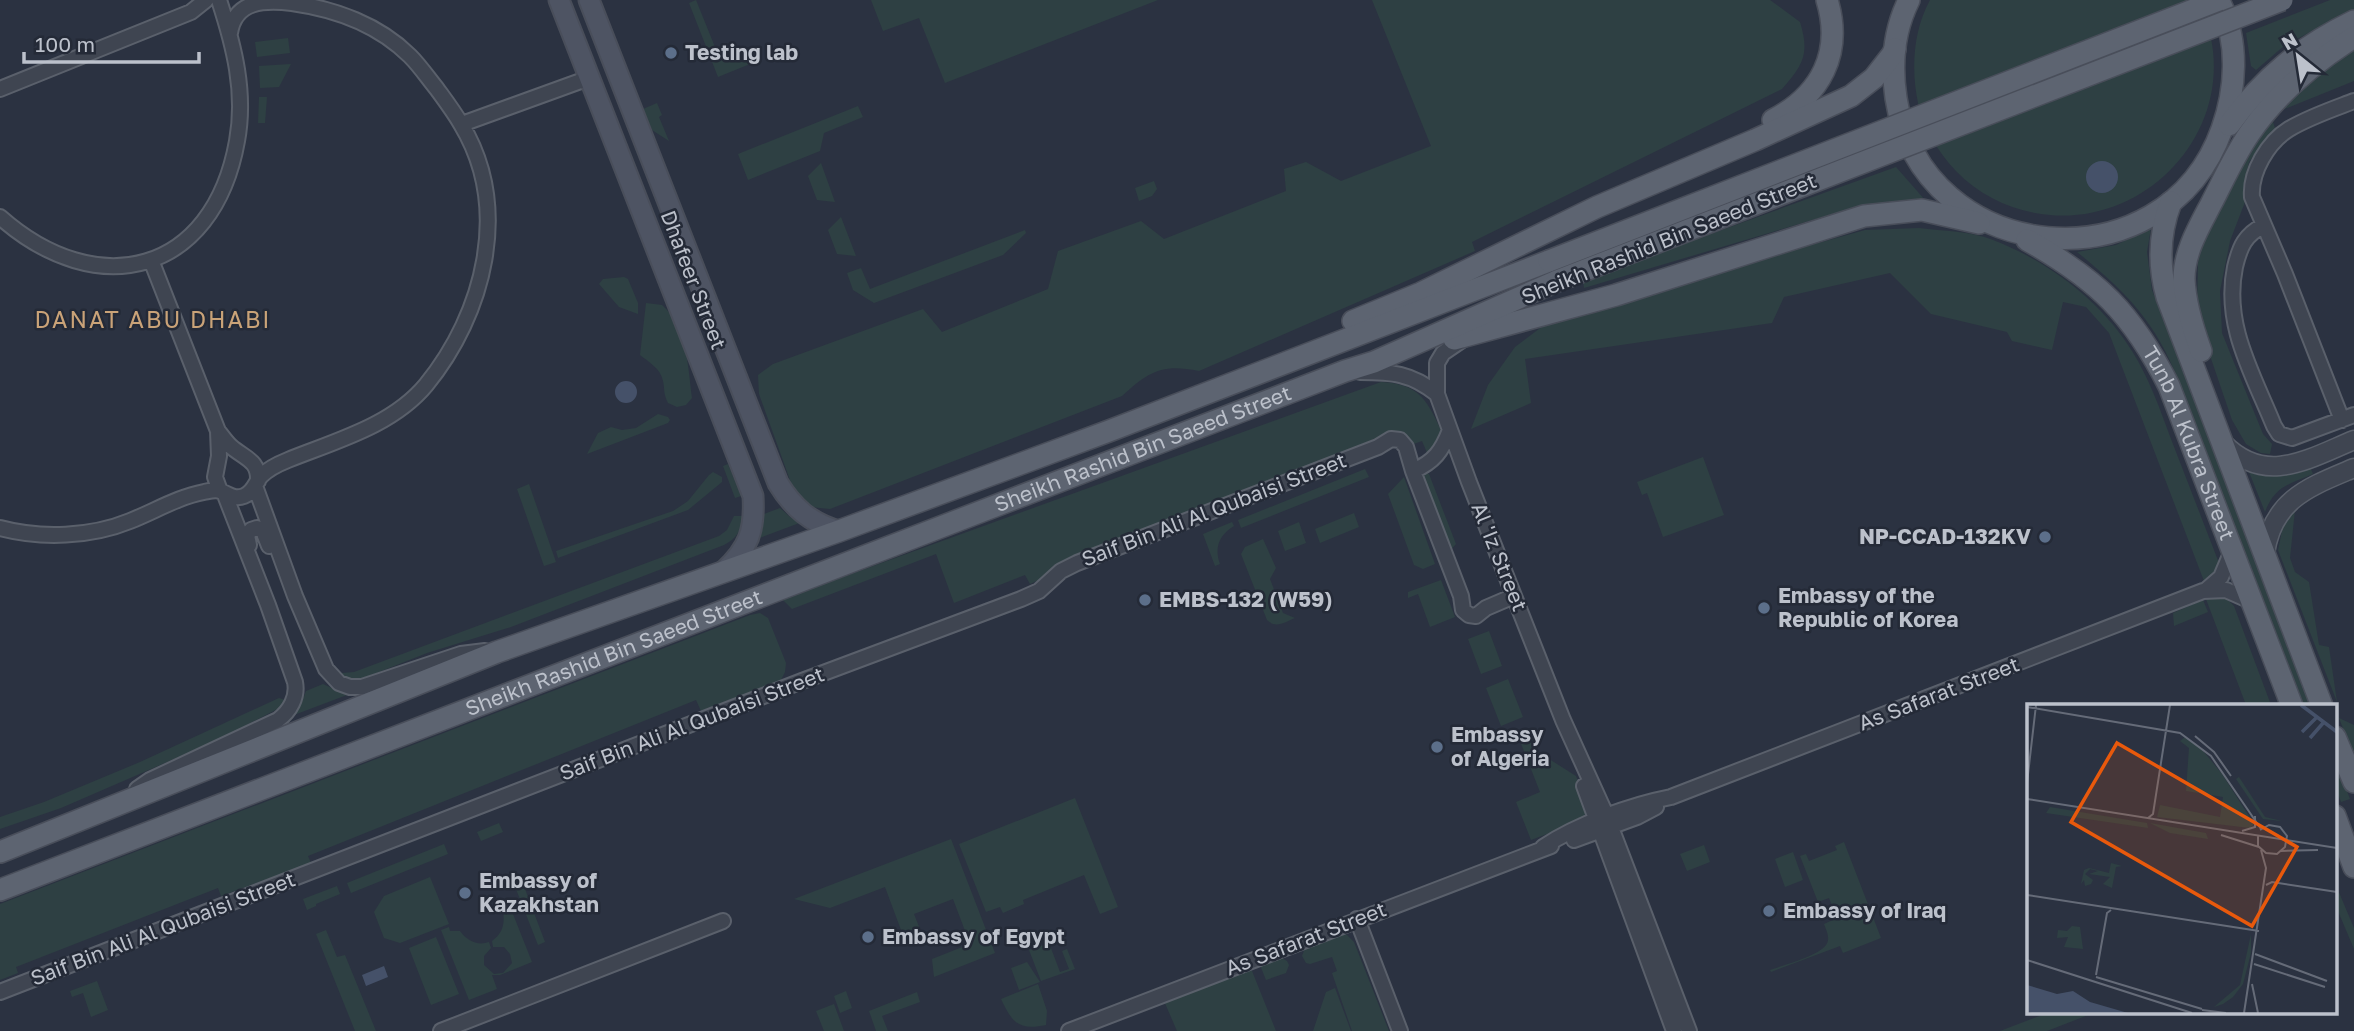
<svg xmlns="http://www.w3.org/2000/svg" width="2354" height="1031" viewBox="0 0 2354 1031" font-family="'Golos Text',sans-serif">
<rect width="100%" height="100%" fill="#2b3241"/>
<!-- green -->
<path fill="#2e4043" d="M 696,0 L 717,52 L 755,62 L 718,77 L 689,3 Z
M 871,0 L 1158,0 L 945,83 L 919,18 L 883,31 Z
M 1372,0 L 1770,0 L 1800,22 C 1810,54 1803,65 1782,89 L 1472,242 L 1475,251 L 1199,371 C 1162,363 1148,372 1122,396 L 830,509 L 810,507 L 795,494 L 759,394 L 758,375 L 773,364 L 923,309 L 942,332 L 1048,289 L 1058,251 L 1141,221 L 1164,239 L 1286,191 L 1284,169 L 1306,162 L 1341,181 L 1431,146 Z
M 1930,0 L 2198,0 C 2205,16 2211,33 2213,51 C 2223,143 2142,223 2050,215 C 2015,212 1981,197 1956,171 C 1938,152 1924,129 1918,103 C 1911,69 1913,31 1930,0 Z
M 2330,0 L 2354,0 L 2354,10 L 2285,45 L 2256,70 L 2251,66 L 2246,33 Z
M 288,38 L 290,53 L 257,57 L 255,42 Z
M 2354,45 L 2354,81 L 2282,110 L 2273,122 L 2275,128 L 2249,162 L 2244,186 L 2245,202 L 2230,241 L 2220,291 L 2222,333 L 2263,434 L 2272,444 L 2270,454 L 2261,453 L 2246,444 L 2232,420 L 2205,341 L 2197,310 L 2198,263 L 2205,233 L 2255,141 L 2292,94 Z
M 291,64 L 279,87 L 260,88 L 259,66 Z
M 259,97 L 267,97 L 265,123 L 258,123 Z
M 657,103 L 662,115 L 659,117 L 669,141 L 652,130 L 643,109 Z
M 858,106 L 863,117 L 824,133 L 820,151 L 748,180 L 738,154 Z
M 821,163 L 835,202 L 817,200 L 808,176 Z
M 1896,167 L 1925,200 L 1863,205 L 1584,288 L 1583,280 Z
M 1154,181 L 1157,189 L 1152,196 L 1139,201 L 1135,188 Z
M 841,217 L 856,256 L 837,254 L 828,230 Z
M 1919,228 C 1943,231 1971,231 1993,240 C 2048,261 2101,301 2132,351 C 2149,378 2160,409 2171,439 C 2187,480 2203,522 2219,563 L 2216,571 L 2204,581 L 2109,333 L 2086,307 L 2063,302 L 2052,350 L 2012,341 L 2007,332 L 1931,314 L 1890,273 L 1784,297 L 1772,323 L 1525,359 L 1531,403 L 1471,429 L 1488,385 L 1515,347 L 1556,316 L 1865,230 Z
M 2151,228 L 2147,252 L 2152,290 L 2314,705 L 2304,705 L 2174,370 C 2152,317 2120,287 2077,252 L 2116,245 Z
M 1025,230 L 1026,233 L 1003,255 L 874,303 L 853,290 L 847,273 L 861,268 L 870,289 Z
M 624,277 L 628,279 L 638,303 L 638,314 L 619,307 L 599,284 L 603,279 Z
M 646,303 L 662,305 C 687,326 688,367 692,398 L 686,405 L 677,407 L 668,403 C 663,393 665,390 663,381 C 661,369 649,362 640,355 Z
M 1381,382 C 1418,384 1426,398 1441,430 L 1436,446 L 1428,455 L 1422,441 L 1411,445 C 1407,436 1403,429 1392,432 L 1161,525 L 1030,584 L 1025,575 L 954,603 L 936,554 L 792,609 L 782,599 Z
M 658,414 L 668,417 L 670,420 L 668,423 L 587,454 L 598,433 L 611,427 L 622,430 L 636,428 Z
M 1703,457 L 1724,515 L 1663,537 L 1647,493 L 1642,495 L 1637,482 Z
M 2308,462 L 2313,474 C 2289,484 2275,486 2265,512 L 2249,472 C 2271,481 2288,471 2308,462 Z
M 728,464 L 741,496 L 735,498 L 723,466 Z
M 1365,469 L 1369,477 L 1241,528 L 1238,520 Z
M 1420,471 L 1429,474 L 1456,544 L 1440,562 L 1408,475 Z
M 713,472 L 722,477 L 722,482 L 688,510 L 558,558 L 556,551 L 673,511 L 688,501 L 709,475 Z
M 1404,477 L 1435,564 L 1423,569 L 1414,565 L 1388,494 Z
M 529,484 L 556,562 L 544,566 L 517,489 Z
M 780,508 L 790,517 L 802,522 L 757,539 L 764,514 Z
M 2295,510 L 2290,558 L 2295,572 L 2309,582 L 2319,645 L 2329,647 L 2337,702 L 2278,550 L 2284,521 Z
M 1354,513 L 1359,527 L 1320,543 L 1315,529 Z
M 734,516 L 743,516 C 742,530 736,539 724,545 L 511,627 L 427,653 L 359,680 L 348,679 L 342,676 L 342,673 L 354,672 L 719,536 L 727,530 Z
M 1232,522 L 1234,526 C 1219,535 1214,548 1220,564 L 1215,566 L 1203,534 Z
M 1299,522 L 1306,543 L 1285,551 L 1278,531 Z
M 1263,539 L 1276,568 L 1270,579 L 1283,613 L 1295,618 C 1285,622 1276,629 1267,620 L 1241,554 L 1245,547 Z
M 1441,580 L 1455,617 L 1430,627 L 1418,594 L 1408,598 L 1408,592 Z
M 2214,595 C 2224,595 2227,599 2234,606 L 2271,705 L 2246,705 L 2206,599 Z
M 2203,600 L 2208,612 L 2174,626 L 2173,613 Z
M 760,613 L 768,618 L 786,663 L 785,672 L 781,680 L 701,711 L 696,700 L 308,856 L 311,863 L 221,896 L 218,888 L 16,967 L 18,973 L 0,980 L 0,904 L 750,615 Z
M 1489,631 L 1502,666 L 1481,674 L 1468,639 Z
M 1508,679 L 1523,717 L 1501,726 L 1486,688 Z
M 323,684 L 347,695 L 294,715 L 301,704 L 306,691 Z
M 279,698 L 285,700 L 283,706 L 218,740 L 61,808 L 0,829 L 0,817 L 44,802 L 140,762 Z
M 2339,718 L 2354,725 L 2354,757 Z
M 1530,731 L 1538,752 L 1576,776 L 1587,804 L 1587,811 L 1583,818 L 1576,823 L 1531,840 L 1516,802 L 1540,792 L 1518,736 Z
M 2335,760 L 2350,799 L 2341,802 L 2335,786 Z
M 1075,798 L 1118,907 L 1100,914 L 1084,875 L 1023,900 L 1024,904 L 1003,913 L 1000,907 L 986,912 L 959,844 Z
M 499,823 L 503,832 L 481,841 L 477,832 Z
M 951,839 L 995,953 L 934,977 L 932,959 L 970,944 L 953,899 L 914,914 L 923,937 L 904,938 L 885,887 L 830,908 L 794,899 Z
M 1844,842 L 1881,938 L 1843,953 L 1840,946 L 1771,972 L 1770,970 C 1784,965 1818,956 1826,945 C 1831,938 1826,930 1824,924 L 1837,918 L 1829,898 L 1818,902 L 1800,856 L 1806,854 L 1809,861 L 1837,850 L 1835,846 Z
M 444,844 L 448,854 L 351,893 L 347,883 Z
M 1704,845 L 1710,862 L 1687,871 L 1680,854 Z
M 1793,852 L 1803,880 L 1785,887 L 1775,859 Z
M 430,877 L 449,924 L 400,943 L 384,938 L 374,912 L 384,896 Z
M 522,881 L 545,942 L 538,945 L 514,884 Z
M 2335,883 L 2354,928 L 2354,949 L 2335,904 Z
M 337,886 L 340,894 L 316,904 L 316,906 L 307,910 L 303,899 Z
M 509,904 L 532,962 L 500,975 L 492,975 L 497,989 L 469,1000 L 441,930 L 449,927 L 450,931 L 460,931 C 467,941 478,946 489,942 L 491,948 L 484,956 L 484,965 L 494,974 L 503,973 L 512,963 L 510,954 L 504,947 L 493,947 L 492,941 C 503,933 505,924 503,910 L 510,908 Z
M 326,930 L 337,957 L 345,955 L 376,1031 L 355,1031 L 316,934 Z
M 1338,934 L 1347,935 L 1354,942 L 1389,1031 L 1352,1031 L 1332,973 L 1337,971 L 1332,957 L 1310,964 L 1306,963 L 1302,956 L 1305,948 Z
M 436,937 L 459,994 L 431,1005 L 409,948 Z
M 1049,943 L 1060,972 L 1069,969 L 1062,951 L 1067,949 L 1075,969 L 1041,981 L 1029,950 Z
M 1280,957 L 1287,961 L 1289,965 L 1286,973 L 1266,980 L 1260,965 Z
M 1027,962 L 1040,982 L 1019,990 L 1011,968 Z
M 1249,969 L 1252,971 L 1276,1031 L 1177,1031 L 1164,1001 Z
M 97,981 L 108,1010 L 91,1017 L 83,993 L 72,997 L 70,991 Z
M 1038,984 L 1047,1011 L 1046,1025 C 1018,1031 1012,1022 1001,999 Z
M 1335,988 L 1351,1031 L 1313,1031 L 1326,992 Z
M 846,991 L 852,1008 L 840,1013 L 834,996 Z
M 917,992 L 920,1002 L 882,1016 L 888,1031 L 876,1031 L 869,1011 Z
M 834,1004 L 844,1031 L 824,1031 L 816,1011 Z
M 2050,1012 L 2096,1012 L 2047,1031 L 2000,1031 Z"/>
<!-- water -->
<path fill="#455169" d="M2086 177a16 16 0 1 1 32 0a16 16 0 1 1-32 0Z
M615 392a11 11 0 1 1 22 0a11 11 0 1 1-22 0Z
M 384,966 L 388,977 L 366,986 L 362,975 Z"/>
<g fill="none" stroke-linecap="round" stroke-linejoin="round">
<defs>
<path id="minor" d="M 0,89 L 191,12 L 206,0
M 462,124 L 589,78
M 0,217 C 97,303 213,275 237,141 C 246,92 234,46 219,0
M 2264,225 C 2245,235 2240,246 2235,267 C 2223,325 2253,374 2274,426 L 2279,434 L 2292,438 L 2354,415
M 151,260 L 218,431 L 219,456 L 215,477 L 220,491
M 1465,338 L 1443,353 L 1437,363 L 1437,394 L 1469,482 L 1563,720 L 1607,817 L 1689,1031
M 1360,372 C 1392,372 1411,373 1437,394
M 2342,420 L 2285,274 L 2252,197 C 2250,172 2268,142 2289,129 C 2309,117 2333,109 2354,101
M 218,431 C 223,437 227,444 234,449 C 247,459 259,462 258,481
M 1413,471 C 1434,462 1442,451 1450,430
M 255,486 L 295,596 L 326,669 L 339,683 L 350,687 L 362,687 L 461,654 L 485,651
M 0,528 C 41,539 91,537 130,521 C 155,511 178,497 204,492 C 209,491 215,489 220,491 C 229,494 234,500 244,496 C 254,492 255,483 261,476 C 269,468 278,464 288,460 C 335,441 392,426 426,385 C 484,314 512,208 461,124 C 454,112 445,100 437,89 C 428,78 420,66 410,56 C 379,25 335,9 292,3 C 265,0 235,0 230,33
M 249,545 L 247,535 L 251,530 L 257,528 L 263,531 L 269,546
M 2206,590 L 2221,577 L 2232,551
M 1584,786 L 1674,1031
M 137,789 L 150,780 L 278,720 C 290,711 298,697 295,682 L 268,605 L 225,495
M 1574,840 L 1637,817 L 1656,807
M 1543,847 C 1578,824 1630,805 1671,797 L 2203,591 L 2226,590 L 2253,602
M 1357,919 L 1400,1031
M 0,992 L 802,681 L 1021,599 L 1039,591 L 1061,571 L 1077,563 L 1378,447 L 1391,439 L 1400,440 L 1406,447 L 1413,471 L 1461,596 L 1463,610 L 1469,615 L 1476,616 L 1486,608 L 1514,596
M 441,1031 L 723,921
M 1069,1031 L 1551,846"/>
<path id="tertiary" d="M 2224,444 C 2266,486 2308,459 2354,440
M 2265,553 C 2273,499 2309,487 2354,468"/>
<path id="secondary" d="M 559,0 L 753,496 C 755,530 749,548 724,571
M 589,0 L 778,483 C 793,508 811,523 839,531"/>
<g id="primary">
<path d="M 1909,0 C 1894,30 1891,65 1896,98 C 1922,268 2165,290 2222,129 C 2236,90 2239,43 2221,5"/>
<path d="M 1773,120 C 1821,95 1843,53 1827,0"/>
<path d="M 2229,125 C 2264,77 2301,47 2354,21"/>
<path d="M 2171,202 C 2159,233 2158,265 2167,297 L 2322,706"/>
<path id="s1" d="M 2027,240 C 2098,280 2132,313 2169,386 L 2292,706"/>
<path d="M 1353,321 L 1421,293 L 1597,207 L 1755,140 L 1851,96 L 1874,78 L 1892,55 L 1895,49"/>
<path d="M 1454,339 L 1616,295 L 1864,216 L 1922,210 L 1979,223"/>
<path d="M 2201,351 C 2193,329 2185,303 2184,279 C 2184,252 2199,227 2211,204 C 2223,181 2234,156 2249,134 C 2277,93 2313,63 2354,37"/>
<path d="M 2335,737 L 2354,782"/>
<path d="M 2335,816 L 2354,867"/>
<path d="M 0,852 L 497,652 L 839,531 L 1109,431 L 1549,261"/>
<path id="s2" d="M 0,890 L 1345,371 L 1374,362 L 1557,281"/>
</g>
</defs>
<!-- minor casing -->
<use href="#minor" stroke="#5a606b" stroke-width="18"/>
<!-- tertiary casing -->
<use href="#tertiary" stroke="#5a606b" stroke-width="21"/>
<!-- secondary casing -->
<use href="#secondary" stroke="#494e5a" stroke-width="23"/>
<!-- primary casing -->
<use href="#primary" stroke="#494e5a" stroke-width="24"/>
<!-- minor -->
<use href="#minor" stroke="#3f4551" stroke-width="14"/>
<!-- tertiary -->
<use href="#tertiary" stroke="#3f4551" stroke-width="18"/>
<!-- secondary -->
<use href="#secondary" stroke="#4e5463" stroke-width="19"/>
<!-- primary -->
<use href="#primary" stroke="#5d6471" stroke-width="21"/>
<defs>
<path id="primary-bridge" d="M 1549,261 L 2219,0
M 1557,281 L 2282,0"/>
</defs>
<!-- primary-bridge casing -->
<use href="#primary-bridge" stroke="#494e5a" stroke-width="24" stroke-linecap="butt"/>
<!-- primary-bridge -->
<use href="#primary-bridge" stroke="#5d6471" stroke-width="21"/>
</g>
<!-- markers -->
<g fill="#5c6f8a" stroke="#242a37" stroke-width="2.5">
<circle cx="671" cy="53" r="7"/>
<circle cx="2045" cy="537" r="7"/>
<circle cx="1145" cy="600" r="7"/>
<circle cx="1764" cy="608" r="7"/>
<circle cx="1437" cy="747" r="7"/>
<circle cx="465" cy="893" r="7"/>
<circle cx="1769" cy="911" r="7"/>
<circle cx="868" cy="937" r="7"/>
</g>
<g text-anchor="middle" stroke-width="5" stroke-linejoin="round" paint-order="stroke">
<!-- poi labels -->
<g font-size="21" font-weight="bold" fill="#bcc1cb" stroke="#242a37" text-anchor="start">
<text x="685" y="60">Testing lab</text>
<text x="2031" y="544" text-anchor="end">NP-CCAD-132KV</text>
<text x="1778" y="603">Embassy of the<tspan x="1778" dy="24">Republic of Korea</tspan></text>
<text x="1159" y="607">EMBS-132 (W59)</text>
<text x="1451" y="742">Embassy<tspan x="1451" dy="24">of Algeria</tspan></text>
<text x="479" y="888">Embassy of<tspan x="479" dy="24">Kazakhstan</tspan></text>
<text x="1783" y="918">Embassy of Iraq</text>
<text x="882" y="944">Embassy of Egypt</text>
</g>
<!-- street labels -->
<g font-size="21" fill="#bcc1cb" stroke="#242a37">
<text transform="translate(1669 239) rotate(-22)" y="7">Sheikh Rashid Bin Saeed Street</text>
<text transform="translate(693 280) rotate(69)" y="7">Dhafeer Street</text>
<text dy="7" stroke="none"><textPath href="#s1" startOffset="268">Tunb Al Kubra Street</textPath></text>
<text dy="7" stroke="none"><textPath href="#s2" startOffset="1225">Sheikh Rashid Bin Saeed Street</textPath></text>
<text transform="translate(1214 510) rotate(-21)" y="7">Saif Bin Ali Al Qubaisi Street</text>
<text transform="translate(1499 557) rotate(68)" y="7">Al 'Iz Street</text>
<text dy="7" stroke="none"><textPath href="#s2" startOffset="658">Sheikh Rashid Bin Saeed Street</textPath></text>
<text transform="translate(1939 694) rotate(-21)" y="7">As Safarat Street</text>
<text transform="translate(692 724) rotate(-21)" y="7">Saif Bin Ali Al Qubaisi Street</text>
<text transform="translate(163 929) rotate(-21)" y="7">Saif Bin Ali Al Qubaisi Street</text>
<text transform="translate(1306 939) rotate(-21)" y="7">As Safarat Street</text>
</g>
<!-- neighbourhood labels -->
<g font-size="23" letter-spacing="2" fill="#caa378" stroke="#242a37">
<text x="153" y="328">DANAT ABU DHABI</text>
</g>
</g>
<!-- overview -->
<g transform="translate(2027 704)">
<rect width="310" height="310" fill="#2b3241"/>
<path d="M 158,33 L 173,43 L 195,70 L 227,120 L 223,124 L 130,113 L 133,101 L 193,113 L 196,93 L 159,87 L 162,44 L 153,37 ZM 212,73 L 238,113 L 255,117 L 236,115 L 209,75 ZM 23,103 L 120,119 L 121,124 L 19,109 ZM 123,119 L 179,129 L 181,135 L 143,129 ZM 84,159 L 95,162 L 89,163 L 85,184 L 76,180 L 83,173 L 62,170 L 71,167 L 63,165 L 58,170 L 66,176 L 64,180 L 58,182 L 57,176 L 54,180 L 57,166 L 62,164 L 82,169 ZM 45,222 L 53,223 L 56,245 L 37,243 L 41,233 L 30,234 L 31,226 L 40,227 ZM 224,230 L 224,249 L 216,280 L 206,293 L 196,300 L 187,303 L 213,281 Z" fill="#2e4043"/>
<path d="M 0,281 L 30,290 L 46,287 L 63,298 L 101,309 L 5,309 L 0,307 Z" fill="#455169"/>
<path fill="none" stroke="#455169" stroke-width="3.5" d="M 274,1 L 310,28M 275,28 L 290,13M 283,34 L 297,18"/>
<path fill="none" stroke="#656b78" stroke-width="2" d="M 0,3 L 153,29 L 184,52 L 234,125M 168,32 L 187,48 L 204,72M 0,79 L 9,1M 0,95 L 310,144M 121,114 L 126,110 L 143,1M 215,127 L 228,123 L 228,112M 194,131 L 232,143M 231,131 L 231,142 L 239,149 L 250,150 L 258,143 L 260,132 L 253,123 L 242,121 L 233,126M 254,147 L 291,146M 239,181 L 245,178 L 310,188M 0,191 L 232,227M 228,250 L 300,277M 0,256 L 165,309M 227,260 L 298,283M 69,271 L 80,209 L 84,206M 69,273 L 175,305M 225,280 L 231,309M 175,306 L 199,309M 217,309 L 239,164 L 234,146"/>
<path fill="#e8590c" fill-opacity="0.15" stroke="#e8590c" stroke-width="3.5" d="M 90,39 L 270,143 L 225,222 L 44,118 Z"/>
<rect width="310" height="310" fill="none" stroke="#bcc1cb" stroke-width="3.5"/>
</g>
<!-- north arrow -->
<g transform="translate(2298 56) rotate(330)" stroke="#242a37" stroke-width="5" paint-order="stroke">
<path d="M0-5L12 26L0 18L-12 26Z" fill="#bcc1cb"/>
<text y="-10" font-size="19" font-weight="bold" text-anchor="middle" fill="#bcc1cb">N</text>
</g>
<!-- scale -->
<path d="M24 52v10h175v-10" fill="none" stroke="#bcc1cb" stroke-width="3.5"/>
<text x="35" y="52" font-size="21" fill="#bcc1cb" stroke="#242a37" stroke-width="5" paint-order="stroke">100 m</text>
</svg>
